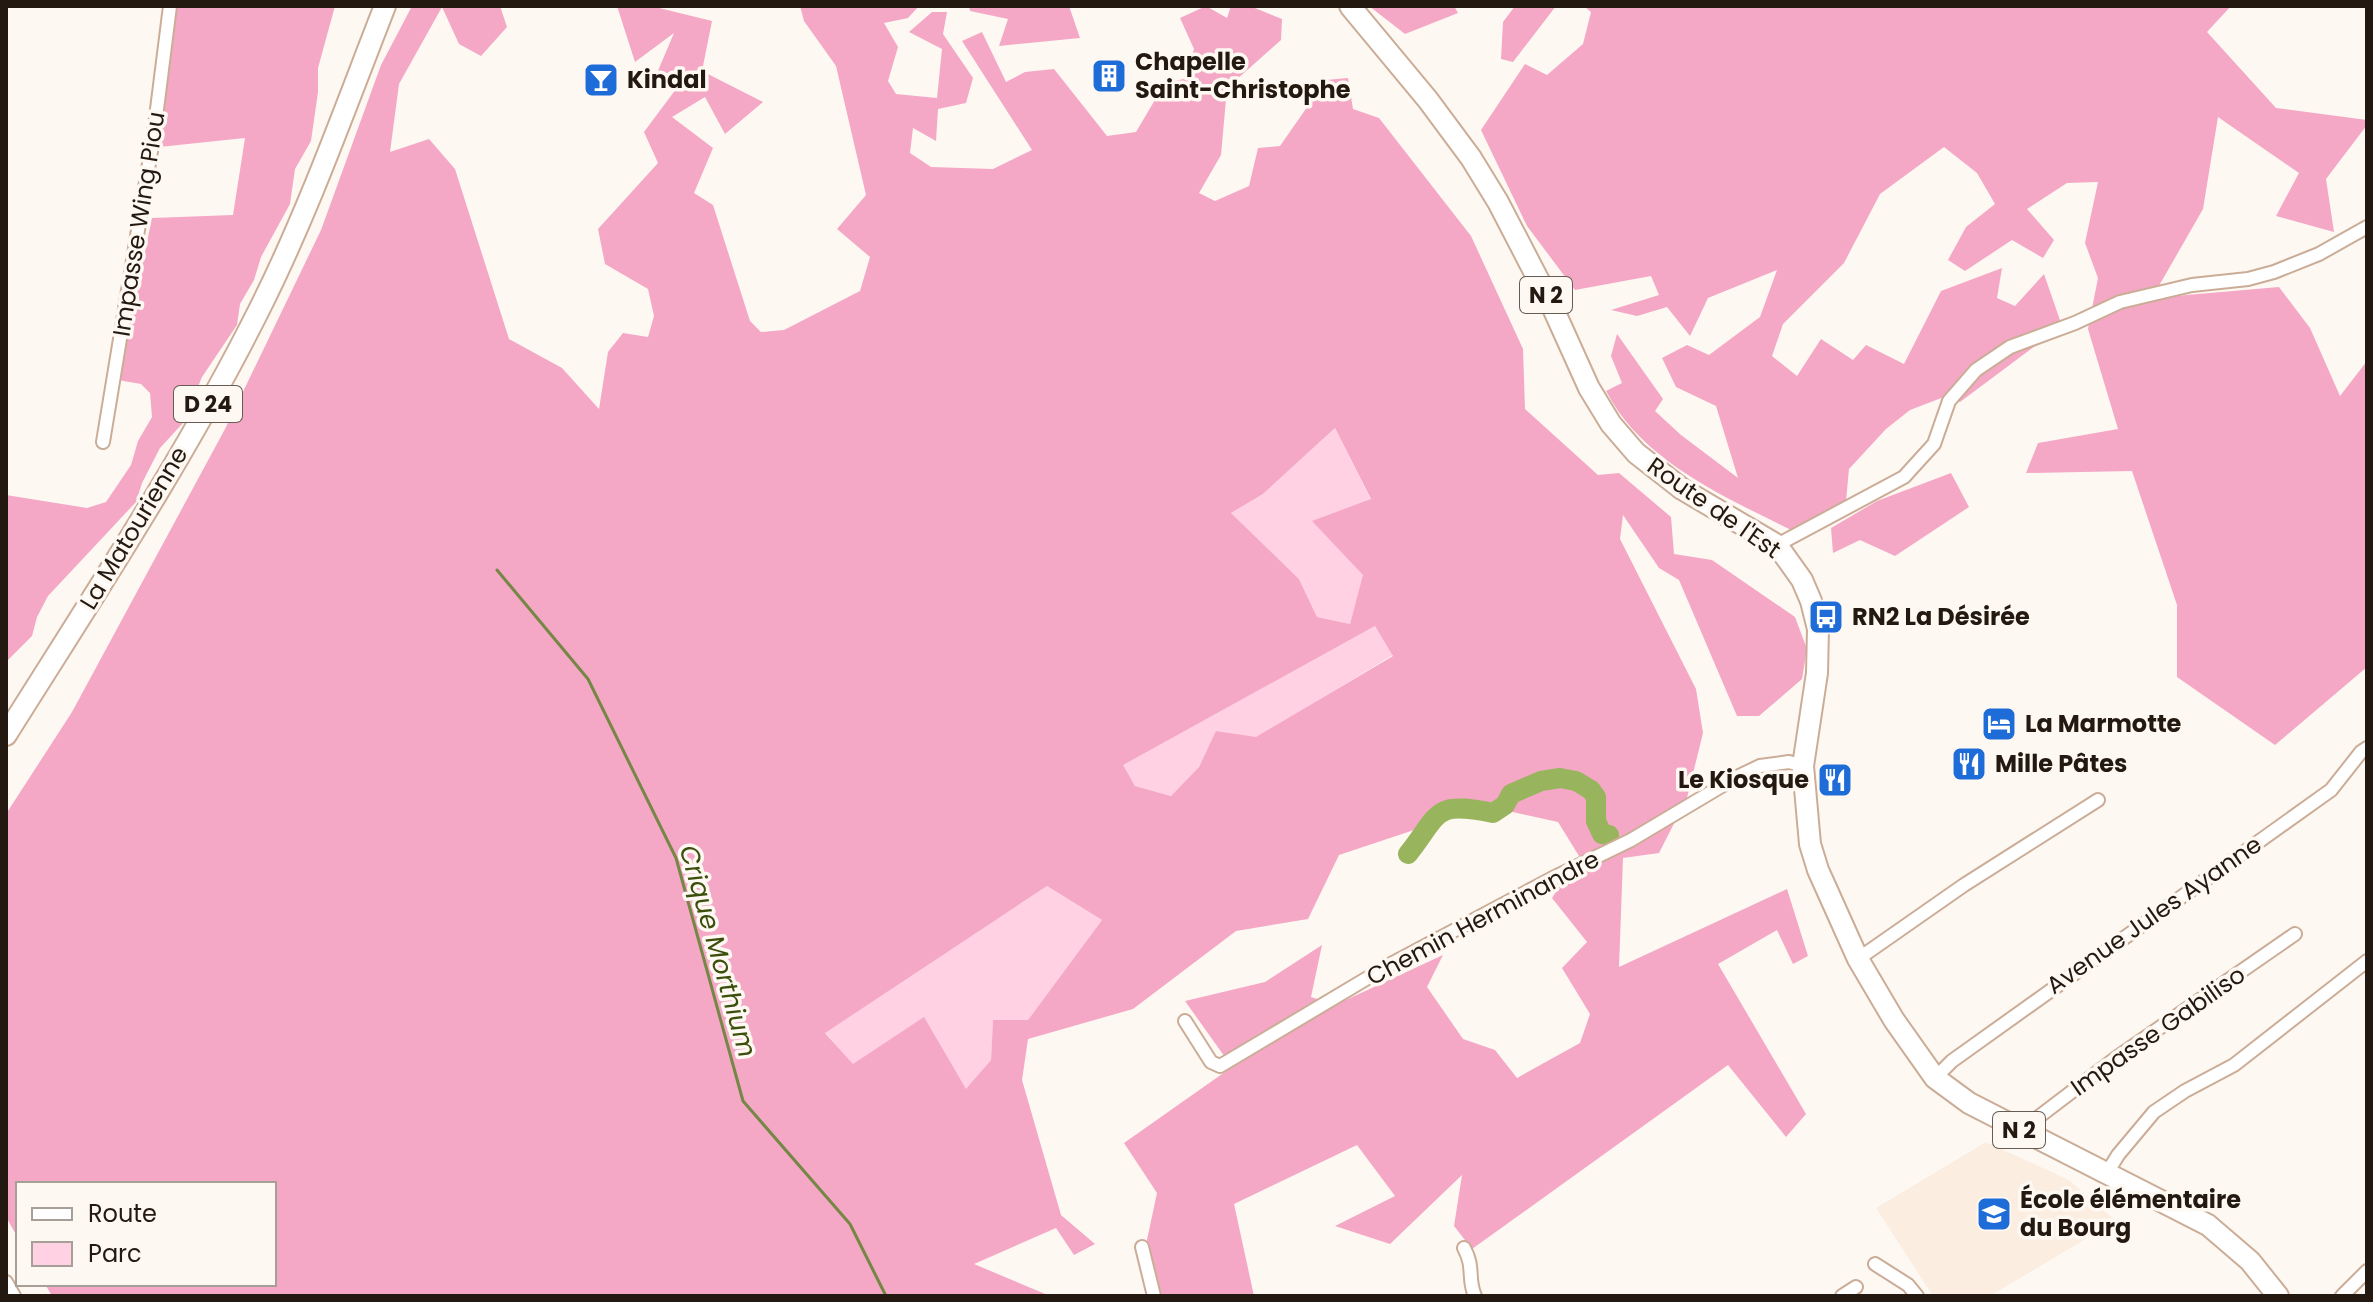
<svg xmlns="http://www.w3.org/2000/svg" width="2373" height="1302" viewBox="0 0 2373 1302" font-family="Poppins,sans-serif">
<rect width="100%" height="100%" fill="#fef8f3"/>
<!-- built -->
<path fill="#fcede1" d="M 1986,1142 L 2069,1180 L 2116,1221 L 1990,1296 L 1933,1296 L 1876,1208 Z"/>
<!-- green -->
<path fill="#ffd1e2" d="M 1335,428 L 1371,500 L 1364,575 L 1350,624 L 1317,617 L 1299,579 L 1231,513 L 1263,494 Z
M 1375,626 L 1393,655 L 1256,738 L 1217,731 L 1199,767 L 1171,796 L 1135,786 L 1122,765 Z
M 1047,886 L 1102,920 L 1028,1020 L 993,1021 L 991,1060 L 966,1090 L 852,1064 L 825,1032 Z"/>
<!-- forest -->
<path fill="#f4a8c5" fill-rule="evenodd" d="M 177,6 L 335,6 L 318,68 L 318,92 L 311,141 L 295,169 L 290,204 L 261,257 L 254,280 L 240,304 L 237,325 L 202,377 L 183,423 L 160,448 L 142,483 L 136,502 L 48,596 L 37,617 L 32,636 L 6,662 L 6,495 L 87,508 L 106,502 L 131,465 L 138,441 L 152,417 L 150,393 L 141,384 L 118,380 L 152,218 L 233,215 L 245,138 L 159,147 Z
M 412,6 L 500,6 L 507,27 L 481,56 L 459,44 L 442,7 L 399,84 L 390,152 L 429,139 L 455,169 L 509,339 L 562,368 L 599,409 L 608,352 L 623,333 L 648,337 L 654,316 L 648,289 L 605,264 L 598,229 L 658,163 L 644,132 L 679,85 L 657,73 L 674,33 L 635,62 L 617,6 L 651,6 L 712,21 L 702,71 L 763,102 L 725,134 L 705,97 L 672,117 L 713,148 L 694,193 L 713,205 L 750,321 L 761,332 L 784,330 L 860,291 L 870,257 L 837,229 L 866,195 L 836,66 L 804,21 L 800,6 L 919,6 L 908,18 L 884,23 L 898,47 L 888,81 L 896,94 L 937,98 L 942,49 L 909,32 L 932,12 L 947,12 L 943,34 L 973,78 L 966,103 L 938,109 L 936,141 L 913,128 L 910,153 L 931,167 L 993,169 L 1032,150 L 962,41 L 982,32 L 1006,82 L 1025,72 L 1054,69 L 1107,136 L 1136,132 L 1165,83 L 1184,79 L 1194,49 L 1180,18 L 1206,6 L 1227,18 L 1231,6 L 1250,6 L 1282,19 L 1281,40 L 1227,88 L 1221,155 L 1199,193 L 1215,201 L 1249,186 L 1258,148 L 1280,146 L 1326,80 L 1348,78 L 1353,109 L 1379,118 L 1471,236 L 1523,349 L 1525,409 L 1598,475 L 1619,473 L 1671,517 L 1674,554 L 1712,560 L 1795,617 L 1807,649 L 1802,679 L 1759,716 L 1737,716 L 1679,580 L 1659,568 L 1623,515 L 1620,539 L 1696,689 L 1703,733 L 1687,798 L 1659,853 L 1623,858 L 1619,967 L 1787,889 L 1808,956 L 1793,964 L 1777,930 L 1718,964 L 1806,1114 L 1786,1137 L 1728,1065 L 1472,1249 L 1454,1226 L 1462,1175 L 1390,1244 L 1335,1226 L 1395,1196 L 1357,1145 L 1234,1204 L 1254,1296 L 1158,1296 L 1145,1249 L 1157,1193 L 1124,1143 L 1232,1067 L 1185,1001 L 1265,982 L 1322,945 L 1311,997 L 1335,1005 L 1443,955 L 1427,987 L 1463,1039 L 1495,1050 L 1517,1078 L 1580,1043 L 1590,1014 L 1562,968 L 1587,942 L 1552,898 L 1579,856 L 1558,822 L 1486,806 L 1339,855 L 1308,919 L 1236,931 L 1133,1009 L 1028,1039 L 1022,1080 L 1061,1215 L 1095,1244 L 1074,1255 L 1056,1228 L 974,1264 L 1050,1296 L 52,1296 L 45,1284 L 274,1284 L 274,1184 L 18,1184 L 18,1238 L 6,1217 L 6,814 L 72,712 L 225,429 L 321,230 L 381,65 ZM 1335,428 L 1371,499 L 1312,521 L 1363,575 L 1350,624 L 1317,617 L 1299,579 L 1231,513 L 1263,494 ZM 1375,626 L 1393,656 L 1256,737 L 1216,731 L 1199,767 L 1171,796 L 1135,786 L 1123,765 ZM 1047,886 L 1102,920 L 1028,1020 L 993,1020 L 991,1060 L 966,1089 L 924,1017 L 853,1064 L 825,1033 Z
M 969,6 L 1069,6 L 1080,38 L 999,46 L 1008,19 L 970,11 Z
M 1369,6 L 1454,6 L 1458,13 L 1405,34 Z
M 1515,6 L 1556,6 L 1513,62 L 1501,59 L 1503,22 Z
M 1584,6 L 2231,6 L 2207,32 L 2276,108 L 2367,120 L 2367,125 L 2326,179 L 2334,232 L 2276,216 L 2299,173 L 2218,117 L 2203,209 L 2152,298 L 2279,287 L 2310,328 L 2340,396 L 2367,361 L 2367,667 L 2275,745 L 2177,677 L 2177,605 L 2132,471 L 2026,473 L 2038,443 L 2118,429 L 2088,329 L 2098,278 L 2085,243 L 2098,182 L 2067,183 L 2027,209 L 2054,240 L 2043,258 L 2012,240 L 1965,271 L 1948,260 L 1966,227 L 1995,204 L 1977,173 L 1944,147 L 1880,194 L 1844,263 L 1783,324 L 1772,356 L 1797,376 L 1821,339 L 1853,360 L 1866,345 L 1904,364 L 1941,291 L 2002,268 L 1997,298 L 2015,306 L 2044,274 L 2062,326 L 1960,402 L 1944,397 L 1910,410 L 1886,429 L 1849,469 L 1846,501 L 1791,530 C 1723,496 1642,461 1606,391 L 1622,383 L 1611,356 L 1617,334 L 1663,399 L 1655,411 L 1681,435 L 1738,478 L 1716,406 L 1676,387 L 1662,358 L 1687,345 L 1709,355 L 1760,317 L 1777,270 L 1708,298 L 1690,336 L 1667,307 L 1637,316 L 1611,310 L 1659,295 L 1651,276 L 1575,290 L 1527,226 L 1481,130 L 1525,64 L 1547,75 L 1583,44 L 1591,12 Z
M 1951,473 L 1969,507 L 1895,556 L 1860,540 L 1833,553 L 1831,528 L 1877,501 Z"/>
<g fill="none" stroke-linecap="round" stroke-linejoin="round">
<!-- stream -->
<path stroke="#758645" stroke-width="3" d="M 497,570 L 588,679 L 676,858 L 743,1101 L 850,1224 L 886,1296"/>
<!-- river -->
<path stroke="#98b45c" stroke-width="20" d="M 1408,854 C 1441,812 1433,801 1493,813 L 1505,805 L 1511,794 L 1541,781 L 1560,778 L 1576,781 L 1591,790 L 1596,797 L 1596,821 L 1602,834 L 1609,835"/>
<defs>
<path id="minor" d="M 103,442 L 154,133 L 170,6
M 1777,545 L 1904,477 L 1934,444 L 1949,401 L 1976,370 L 2010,347 L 2075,323 L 2120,302 L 2192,285 L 2248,279 L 2274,272 L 2319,254 L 2367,227
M 1858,959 L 1964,885 L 2098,800
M 1185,1021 L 1211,1062 L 1220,1066 L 1391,964 L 1551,879 L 1631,840 L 1735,778 L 1760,766 L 1789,762 L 1803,766
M 1935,1078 L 1952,1061 L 2331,790 L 2361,752 L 2367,748
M 2025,1133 L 2032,1122 L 2116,1058 L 2295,934
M 2107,1173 L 2118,1155 L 2154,1112 L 2185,1091 L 2234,1065 L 2367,961
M 1142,1247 L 1154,1296
M 1464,1248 C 1475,1268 1467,1278 1475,1296
M 1875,1264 L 1908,1285 L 1917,1296
M 6,1282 L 14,1296
M 1842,1296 L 1856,1287
M 2342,1296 L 2367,1271"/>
<path id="primary" d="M 1350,6 L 1428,100 L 1471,158 L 1498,202 L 1552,306 L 1589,388 L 1611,424 L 1636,453 L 1682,489 L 1777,545 L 1802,580 L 1811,601 L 1818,629 L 1817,673 L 1803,766 L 1810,844 L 1818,870 L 1858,959 L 1894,1020 L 1935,1078 L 1969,1103 L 2208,1225 L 2250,1261 L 2278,1296
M 6,735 C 94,595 186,456 260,308 C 309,210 345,108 385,6"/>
</defs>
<!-- minor casing -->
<use href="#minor" stroke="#cbad97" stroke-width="16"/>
<!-- primary casing -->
<use href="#primary" stroke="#cbad97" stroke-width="24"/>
<!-- minor -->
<use href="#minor" stroke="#fff" stroke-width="12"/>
<!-- primary -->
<use href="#primary" stroke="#fff" stroke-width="20"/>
</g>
<!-- icons -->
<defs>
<symbol id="building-square" viewBox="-11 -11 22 22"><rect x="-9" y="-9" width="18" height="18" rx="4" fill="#1e6cd7" stroke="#fef8f3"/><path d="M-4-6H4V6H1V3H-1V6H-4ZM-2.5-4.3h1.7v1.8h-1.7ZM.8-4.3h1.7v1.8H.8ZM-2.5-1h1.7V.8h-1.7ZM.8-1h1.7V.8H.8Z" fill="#fff"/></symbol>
<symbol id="bar-square" viewBox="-11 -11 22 22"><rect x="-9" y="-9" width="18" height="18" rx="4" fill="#1e6cd7" stroke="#fef8f3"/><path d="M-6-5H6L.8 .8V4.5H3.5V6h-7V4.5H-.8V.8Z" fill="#fff"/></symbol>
<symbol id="bus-square" viewBox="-11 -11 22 22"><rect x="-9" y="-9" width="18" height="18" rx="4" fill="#1e6cd7" stroke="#fef8f3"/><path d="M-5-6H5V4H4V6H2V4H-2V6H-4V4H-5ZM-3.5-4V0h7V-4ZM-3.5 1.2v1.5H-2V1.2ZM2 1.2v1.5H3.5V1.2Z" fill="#fff"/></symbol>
<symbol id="hotel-square" viewBox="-11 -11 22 22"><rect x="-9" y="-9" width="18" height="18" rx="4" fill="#1e6cd7" stroke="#fef8f3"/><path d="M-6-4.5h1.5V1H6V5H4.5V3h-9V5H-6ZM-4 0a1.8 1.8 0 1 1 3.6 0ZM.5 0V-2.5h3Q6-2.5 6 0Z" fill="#fff"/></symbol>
<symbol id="restaurant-square" viewBox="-11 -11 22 22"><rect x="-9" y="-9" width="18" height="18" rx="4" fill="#1e6cd7" stroke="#fef8f3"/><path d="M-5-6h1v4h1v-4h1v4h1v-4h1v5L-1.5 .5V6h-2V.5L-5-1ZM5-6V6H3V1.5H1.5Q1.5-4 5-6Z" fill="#fff"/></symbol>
<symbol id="school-square" viewBox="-11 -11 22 22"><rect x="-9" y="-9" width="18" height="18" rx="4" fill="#1e6cd7" stroke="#fef8f3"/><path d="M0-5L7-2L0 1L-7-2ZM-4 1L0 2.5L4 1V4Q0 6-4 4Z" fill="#fff"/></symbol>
</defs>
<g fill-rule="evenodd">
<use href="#building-square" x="1089" y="56" width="40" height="40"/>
<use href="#bar-square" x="581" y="60" width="40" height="40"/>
<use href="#bus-square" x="1806" y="597" width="40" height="40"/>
<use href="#hotel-square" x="1979" y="704" width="40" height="40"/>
<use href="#restaurant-square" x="1949" y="744" width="40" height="40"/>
<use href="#restaurant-square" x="1815" y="760" width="40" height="40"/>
<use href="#school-square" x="1974" y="1194" width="40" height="40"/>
</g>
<g text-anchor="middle" stroke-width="7" stroke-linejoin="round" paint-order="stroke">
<!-- shield labels -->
<g fill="#fef8f3" stroke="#655c54" stroke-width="2">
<rect x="1520" y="277" width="52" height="36" rx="6"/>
<rect x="174" y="386" width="68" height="36" rx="6"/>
<rect x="1993" y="1112" width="52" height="36" rx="6"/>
</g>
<g font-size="22" font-weight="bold" fill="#231910">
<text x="1546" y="303">N 2</text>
<text x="208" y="412">D 24</text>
<text x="2019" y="1138">N 2</text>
</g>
<!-- poi labels -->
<g font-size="24" font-weight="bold" fill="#231910" stroke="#fef8f3" text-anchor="start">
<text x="1135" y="70">Chapelle<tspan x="1135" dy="28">Saint-Christophe</tspan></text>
<text x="627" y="88">Kindal</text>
<text x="1852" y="625">RN2 La Désirée</text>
<text x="2025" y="732">La Marmotte</text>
<text x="1995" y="772">Mille Pâtes</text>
<text x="1809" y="788" text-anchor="end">Le Kiosque</text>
<text x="2020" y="1208">École élémentaire<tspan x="2020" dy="28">du Bourg</tspan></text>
</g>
<!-- street labels -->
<g font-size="24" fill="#231910" stroke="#fef8f3">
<text transform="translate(139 224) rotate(-81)" y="8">Impasse Wing Piou</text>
<text transform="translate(1714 508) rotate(35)" y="8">Route de l'Est</text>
<text transform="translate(134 528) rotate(-59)" y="8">La Matourienne</text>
<text transform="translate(2154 915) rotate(-35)" y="8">Avenue Jules Ayanne</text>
<text transform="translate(1483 918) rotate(-28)" y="8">Chemin Herminandre</text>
<text transform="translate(2158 1031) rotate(-35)" y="8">Impasse Gabiliso</text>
</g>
<!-- water labels -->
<g font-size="26" font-style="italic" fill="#3c4e0c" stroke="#fef8f3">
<text transform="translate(718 951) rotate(74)" y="9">Crique Morthium</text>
</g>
</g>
<!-- border -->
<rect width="2373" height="1302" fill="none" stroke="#231910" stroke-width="16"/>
<!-- legend -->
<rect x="16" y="1182" width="260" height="104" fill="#fef8f3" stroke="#a69f98" stroke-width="2"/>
<rect x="32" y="1208" width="40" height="12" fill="#ffffff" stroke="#a69f98" stroke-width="2"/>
<text x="88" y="1222" font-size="24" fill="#231910">Route</text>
<rect x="32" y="1242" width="40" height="24" fill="#ffd1e2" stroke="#a69f98" stroke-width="2"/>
<text x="88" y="1262" font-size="24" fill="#231910">Parc</text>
</svg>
